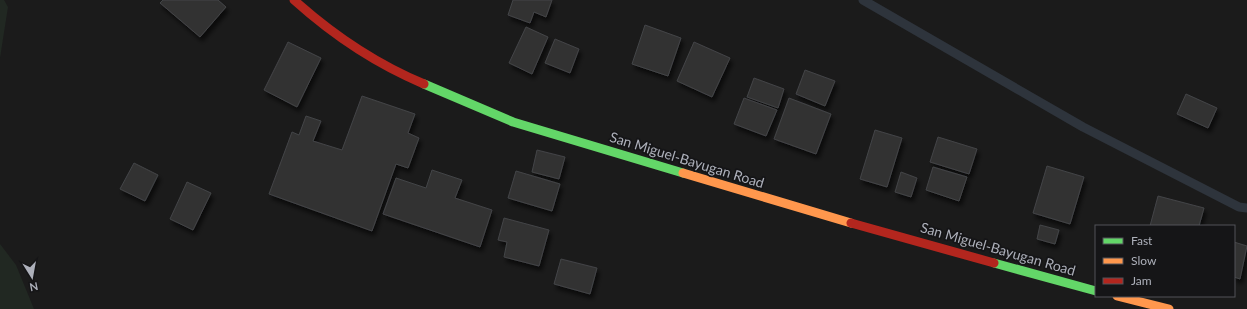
<svg xmlns="http://www.w3.org/2000/svg" width="1247" height="309" viewBox="0 0 1247 309" font-family="Lato,sans-serif">
<defs>
<filter id="shadow"><feDropShadow dx="2.5" dy="4.5" stdDeviation="2" flood-color="#0009"/></filter>
</defs>
<rect width="100%" height="100%" fill="#1b1b1b"/>
<!-- green -->
<path fill="#212822" d="M 0,0 L 4,0 L 8,7 L 0,58 Z
M 0,244 L 16,265 L 34,309 L 0,309 Z"/>
<g fill="none" stroke-linecap="round" stroke-linejoin="round">
<!-- stream -->
<path stroke="#2e343c" stroke-width="9" d="M 863,0 L 1083,127 L 1239,207 L 1247,208"/>
</g>
<!-- building -->
<path fill="#333" stroke="#434447" filter="url(#shadow)" d="M 163,0 L 218,0 L 226,7 L 200,37 L 160,3 Z
M 513,0 L 552,0 L 546,17 L 534,12 L 530,23 L 508,15 Z
M 645,25 L 681,38 L 668,76 L 632,64 Z
M 526,27 L 548,37 L 532,74 L 509,63 Z
M 555,39 L 579,49 L 570,73 L 545,63 Z
M 288,42 L 321,58 L 297,107 L 264,90 Z
M 694,42 L 730,58 L 712,97 L 677,81 Z
M 805,70 L 835,81 L 825,106 L 796,94 Z
M 754,78 L 784,89 L 778,108 L 747,97 Z
M 1186,94 L 1217,108 L 1208,128 L 1177,114 Z
M 362,96 L 415,114 L 408,133 L 419,138 L 408,168 L 396,164 L 372,231 L 269,194 L 292,132 L 299,135 L 306,116 L 321,121 L 313,141 L 342,150 Z
M 744,98 L 777,110 L 766,136 L 734,124 Z
M 789,98 L 831,114 L 816,154 L 774,139 Z
M 875,130 L 902,138 L 887,187 L 860,179 Z
M 938,137 L 977,149 L 969,174 L 930,162 Z
M 537,150 L 565,157 L 559,179 L 532,172 Z
M 134,163 L 158,175 L 145,201 L 120,189 Z
M 1047,166 L 1084,177 L 1070,224 L 1033,213 Z
M 933,167 L 967,177 L 959,201 L 926,190 Z
M 432,170 L 462,180 L 455,198 L 492,210 L 480,247 L 383,214 L 396,178 L 426,188 Z
M 516,171 L 560,184 L 552,211 L 508,198 Z
M 901,172 L 917,178 L 911,197 L 895,192 Z
M 187,182 L 211,193 L 193,230 L 170,219 Z
M 1158,196 L 1204,208 L 1199,226 L 1150,226 Z
M 504,218 L 549,230 L 539,266 L 504,257 L 507,242 L 498,240 Z
M 1040,225 L 1059,230 L 1055,244 L 1037,239 Z
M 1234,242 L 1247,246 L 1240,279 L 1234,277 Z
M 561,259 L 597,268 L 590,294 L 554,284 Z"/>
<g fill="none" stroke-linecap="round" stroke-linejoin="round">
<!-- fast -->
<path stroke="#63d668" stroke-width="9" d="M 424,84 L 513,122 L 683,173
M 994,263 L 1096,291"/>
<!-- slow -->
<path stroke="#ff974d" stroke-width="9" d="M 683,173 L 851,223
M 1117,296 L 1169,309"/>
<!-- jam -->
<path stroke="#b3261e" stroke-width="9" d="M 294,0 C 333,35 376,64 424,84
M 851,223 L 994,263"/>
</g>
<g text-anchor="middle" stroke-width="3.5" stroke-linejoin="round" paint-order="stroke">
<!-- street labels -->
<g font-size="14" fill="#adb0ba" stroke="#151517">
<text transform="translate(687 160) rotate(17)" y="5">San Miguel-Bayugan Road</text>
<text transform="translate(998 249) rotate(16)" y="5">San Miguel-Bayugan Road</text>
</g>
</g>
<!-- legend -->
<rect x="1095" y="225" width="140" height="72" fill="#151517" stroke="#525358"/>
<rect x="1103" y="238" width="20" height="6" fill="#63d668" stroke="#525358"/>
<text x="1131" y="245" font-size="12" fill="#adb0ba">Fast</text>
<rect x="1103" y="258" width="20" height="6" fill="#ff974d" stroke="#525358"/>
<text x="1131" y="265" font-size="12" fill="#adb0ba">Slow</text>
<rect x="1103" y="278" width="20" height="6" fill="#b3261e" stroke="#525358"/>
<text x="1131" y="285" font-size="12" fill="#adb0ba">Jam</text>
<!-- north arrow -->
<g transform="translate(32 277) rotate(169)" stroke="#151517" stroke-width="3" paint-order="stroke">
<path d="M0-3L7 15L0 10L-7 15Z" fill="#adb0ba"/>
<text y="-6" font-size="11" font-weight="bold" text-anchor="middle" fill="#adb0ba">N</text>
</g>
</svg>
